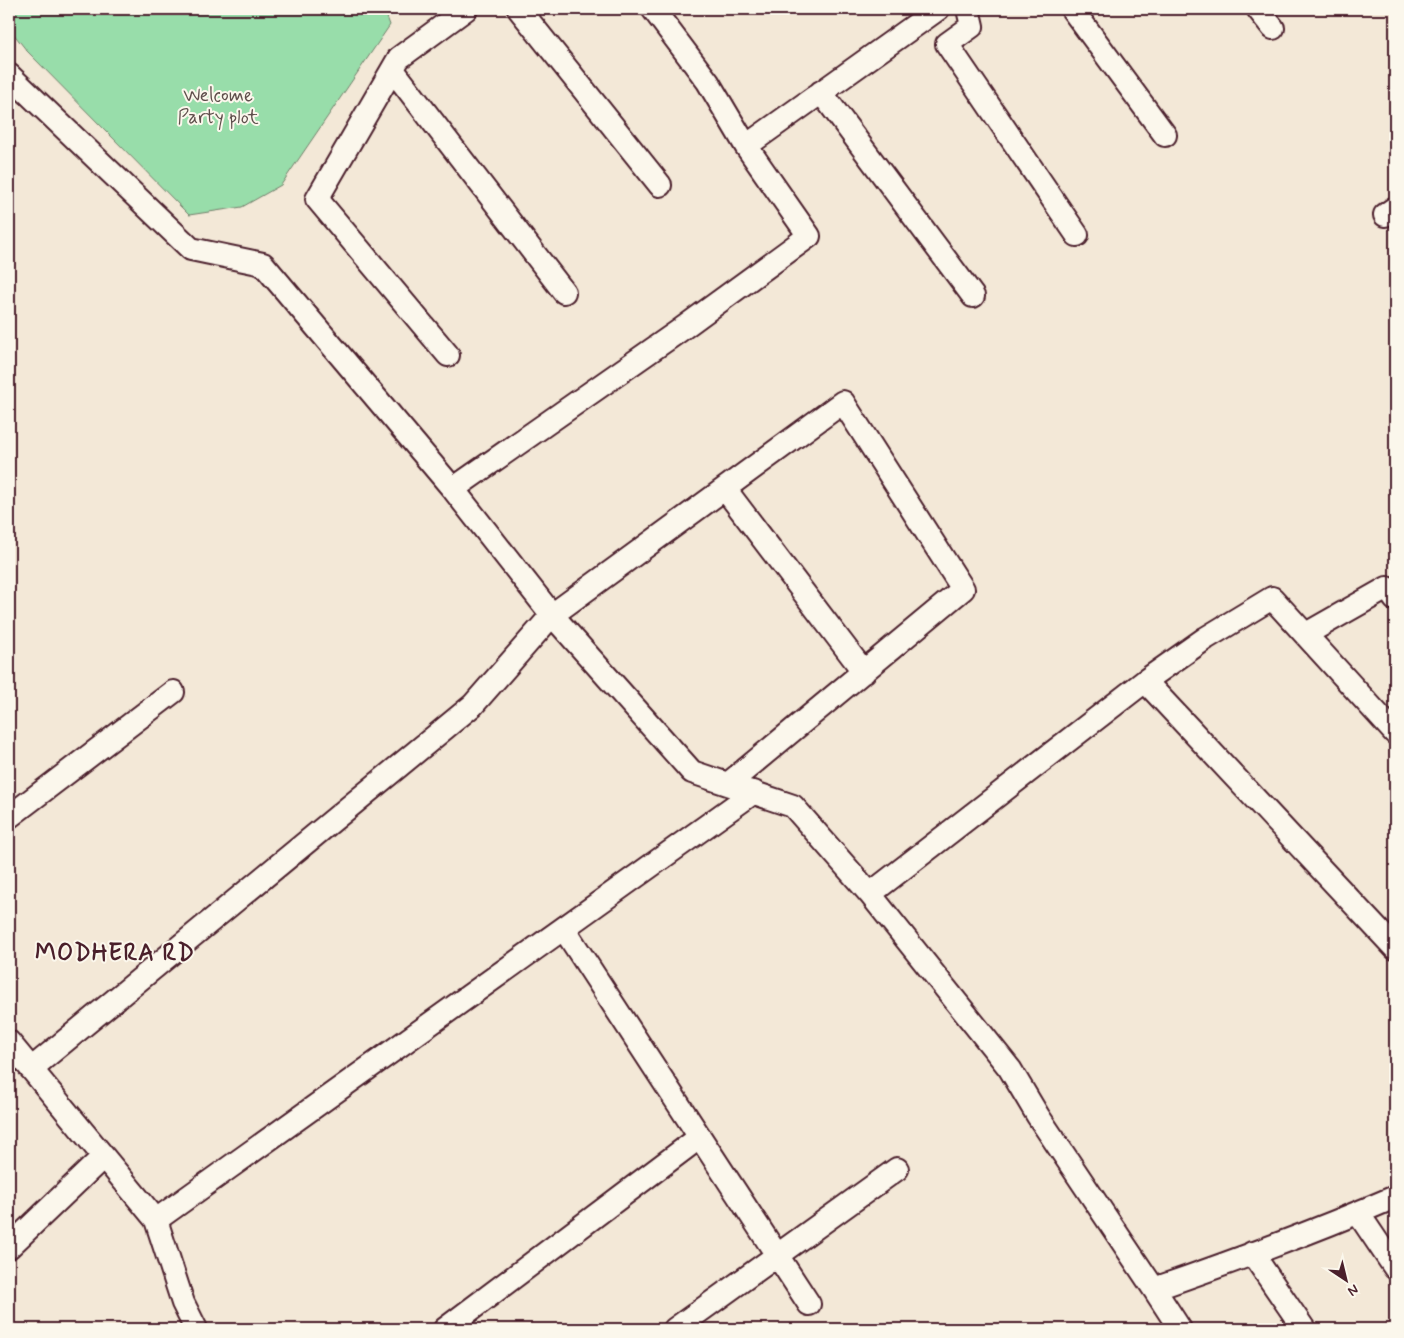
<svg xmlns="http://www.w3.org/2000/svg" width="1404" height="1338" viewBox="0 0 1404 1338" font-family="Mynerve,sans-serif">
<rect width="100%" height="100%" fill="#f3e8d7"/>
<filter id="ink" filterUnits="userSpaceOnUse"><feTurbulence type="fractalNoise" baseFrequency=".02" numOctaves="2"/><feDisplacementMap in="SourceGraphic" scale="10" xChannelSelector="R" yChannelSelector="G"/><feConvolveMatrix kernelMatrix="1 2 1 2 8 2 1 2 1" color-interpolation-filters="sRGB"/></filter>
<g filter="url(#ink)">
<!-- green -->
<path fill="#98ddaa" stroke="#717e6a" d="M 9,9 L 384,9 L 390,25 L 281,185 L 242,207 L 189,215 L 27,51 L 9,28 Z"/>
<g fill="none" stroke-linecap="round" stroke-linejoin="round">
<defs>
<path id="street" d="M 519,9 L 660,185
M 653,9 L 708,82 L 746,146 L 809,236 L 679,331 L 453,489 L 552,615 L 692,772 L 793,806 L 870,894 L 1010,1069 L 1038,1116 L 1154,1289 C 1235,1261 1316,1231 1395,1197
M 968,9 L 972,26 L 947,44 L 1077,235
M 1072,9 L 1165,135
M 1258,9 L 1273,28
M 393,70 L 564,292
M 9,75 L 191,249 L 263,264 L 453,489
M 821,92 L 973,296
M 746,146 L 938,9
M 1385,215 L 1395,208
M 448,355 L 317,199 L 399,58 L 466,9
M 725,489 L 864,672
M 1306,634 L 1387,588 L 1395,599
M 1145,681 L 1395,948
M 9,817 L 173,692
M 870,894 L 1145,681 L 1206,638 L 1272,598 L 1395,733
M 564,929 L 809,1304
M 9,1042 L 156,1220 L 754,792
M 31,1069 L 473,705 L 552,615 L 843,402 L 963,589 L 728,784
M 1358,1213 L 1395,1268
M 156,1220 L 183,1303 L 196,1329
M 9,1247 L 103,1157
M 1252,1253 L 1304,1329
M 1154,1289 L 1180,1329
M 445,1329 L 700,1137
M 675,1329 L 897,1169"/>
</defs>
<!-- street casing -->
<use href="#street" stroke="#4a1f2b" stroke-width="26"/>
<!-- street -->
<use href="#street" stroke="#fbf7ec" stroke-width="22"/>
</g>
</g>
<g text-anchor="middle" stroke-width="4" stroke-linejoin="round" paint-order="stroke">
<!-- park labels -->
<g font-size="19" fill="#5e4e4b" stroke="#fbf7ec">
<text x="218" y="101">Welcome<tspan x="218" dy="22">Party plot</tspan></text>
</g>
<!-- district labels -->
<g font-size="24" font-weight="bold" letter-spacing="1" fill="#4a1f2b" stroke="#fbf7ec">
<text x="115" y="960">MODHERA RD</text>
</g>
</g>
<!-- margin -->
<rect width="1404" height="1338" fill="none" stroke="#fbf7ec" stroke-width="30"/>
<rect x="15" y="15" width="1374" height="1308" fill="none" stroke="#4a1f2b" stroke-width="2" filter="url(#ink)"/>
<!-- north arrow -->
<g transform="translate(1346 1280) rotate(145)" stroke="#fbf7ec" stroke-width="4" paint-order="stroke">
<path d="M0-4L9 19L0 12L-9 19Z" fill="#4a1f2b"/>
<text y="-8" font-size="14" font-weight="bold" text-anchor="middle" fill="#4a1f2b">N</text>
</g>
</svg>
